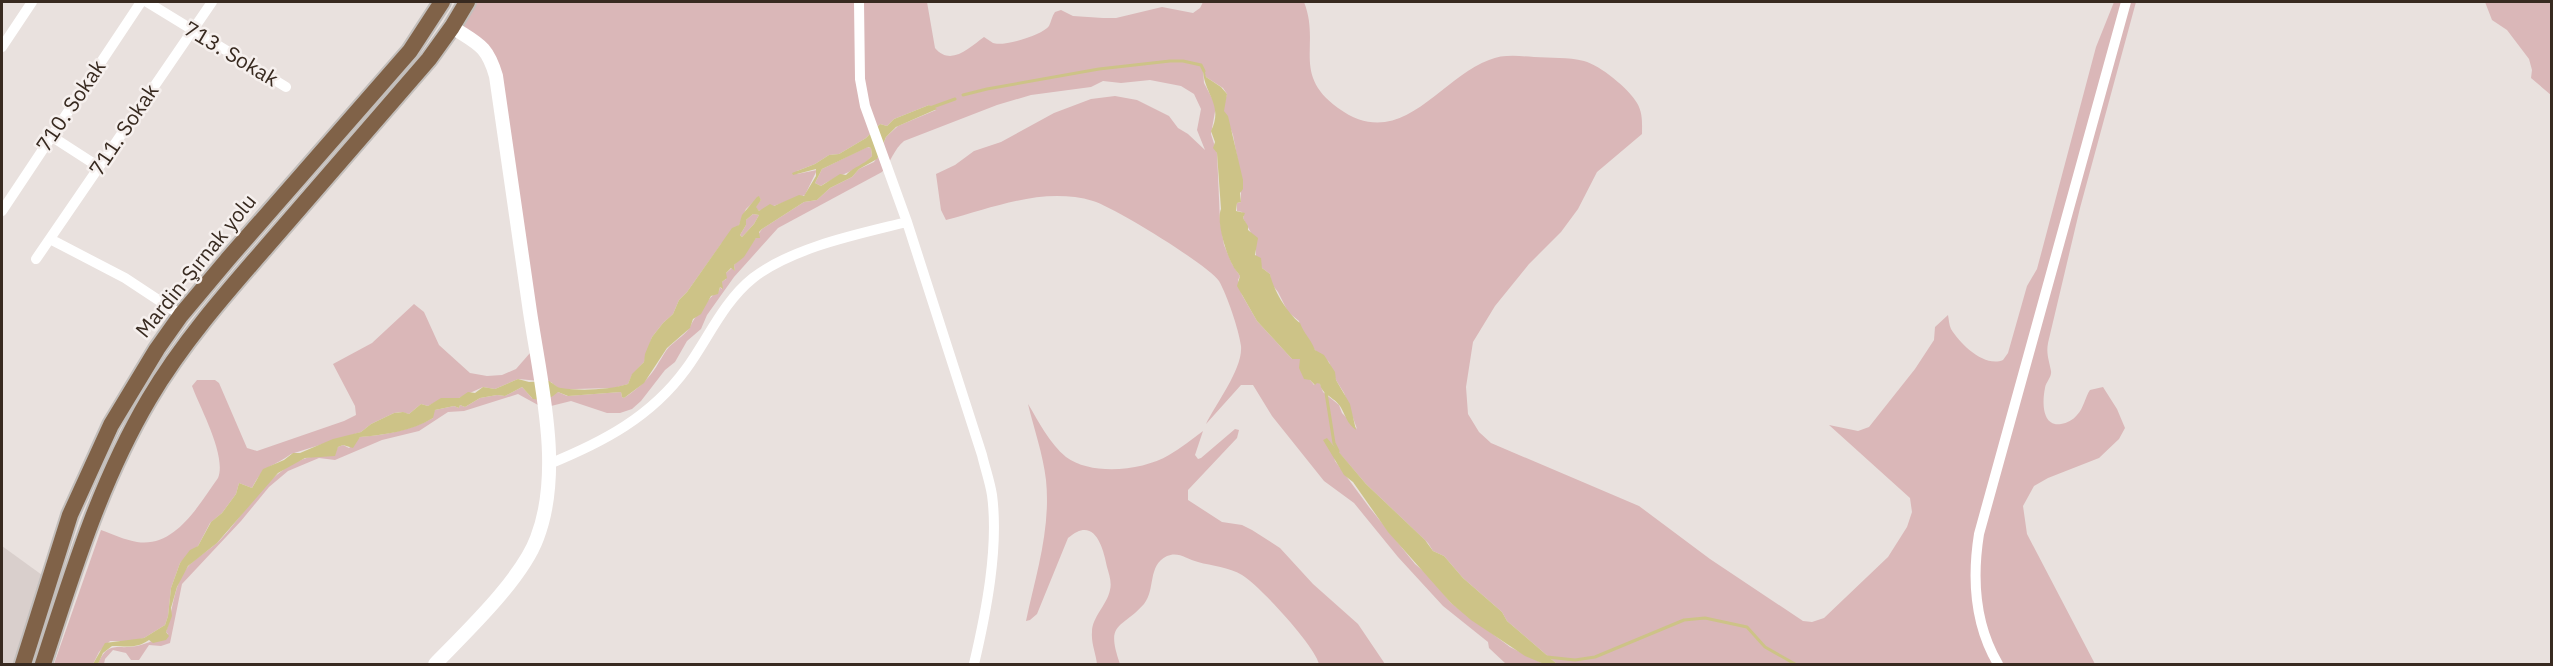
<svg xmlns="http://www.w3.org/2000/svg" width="2553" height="666" viewBox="0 0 2553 666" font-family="'IBM Plex Sans',sans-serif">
<rect width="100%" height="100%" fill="#e9e1de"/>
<!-- built -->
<path fill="#d9cfcc" d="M 2,546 L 42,575 L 14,664 L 2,664 Z"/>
<!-- green -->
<path fill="#dab7b8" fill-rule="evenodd" d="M 476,2 L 927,2 L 935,48 C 951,67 970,47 984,37 C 987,39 990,41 993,43 C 1003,47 1043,35 1049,26 C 1051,22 1052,16 1055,12 L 1061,10 L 1073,16 L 1103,18 L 1116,18 L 1162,7 L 1193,13 L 1200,8 L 1203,2 L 1304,2 C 1321,45 1291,74 1338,108 C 1401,154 1439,78 1489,60 C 1503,54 1519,56 1534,57 C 1551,58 1568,57 1584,61 C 1600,65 1629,89 1637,103 C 1643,113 1642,123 1642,134 L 1597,172 L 1578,209 L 1561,232 L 1529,264 L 1495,306 L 1473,342 L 1466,387 L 1468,414 L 1479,432 L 1491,443 L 1639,506 L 1710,559 L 1803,621 L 1812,622 L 1824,618 L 1888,557 L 1907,527 L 1912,512 L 1910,498 L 1829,425 L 1858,431 L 1869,427 L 1915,369 L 1934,340 L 1935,327 L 1948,315 C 1949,320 1949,325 1951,329 C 1960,344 1985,368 2003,360 L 2008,353 L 2027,286 L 2037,269 L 2096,47 L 2114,2 L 2136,2 L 2080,208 L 2048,343 C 2046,354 2049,360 2051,371 C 2052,377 2046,382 2045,388 C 2042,402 2042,427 2061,424 C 2067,423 2073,420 2077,415 C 2084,408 2085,397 2090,390 L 2103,387 L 2117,409 L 2125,428 L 2119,439 L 2099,458 L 2048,478 L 2034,486 L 2023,506 L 2027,534 L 2095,664 L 1557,664 L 1507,621 L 1502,612 L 1463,578 L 1444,556 L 1433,551 L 1428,543 L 1366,484 L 1330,442 L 1335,461 L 1369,507 L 1415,564 L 1429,576 L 1451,603 L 1510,647 L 1544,664 L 1506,664 L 1489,648 L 1488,642 L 1443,606 L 1398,557 L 1354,503 L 1324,481 L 1272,416 L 1253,385 L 1241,385 L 1206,424 C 1216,403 1243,369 1241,346 C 1239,330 1227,295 1219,281 C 1208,265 1114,207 1093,201 C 1081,197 1069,196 1057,196 C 1020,196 981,211 946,220 L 941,210 L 936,174 L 955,165 L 974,151 L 1001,142 L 1054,113 L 1091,99 L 1115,96 L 1137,100 L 1169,116 L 1178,128 L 1188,134 L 1205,150 L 1197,130 L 1201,109 L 1194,94 L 1181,86 L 1150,80 L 1121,83 L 1103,81 L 1091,87 L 1031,95 L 997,105 L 904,141 C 894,149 891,162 882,172 L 778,228 L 734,277 L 707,315 L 701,329 L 687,341 L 675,362 L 665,370 L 641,401 L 632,409 L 620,413 L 607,413 L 571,401 L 551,406 L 538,405 L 518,394 L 464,411 L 448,412 L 419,431 L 382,440 L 335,460 L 319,458 L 288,471 L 269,487 L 241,521 L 182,584 L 170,643 L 161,646 L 149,645 L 139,660 L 131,660 L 126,653 L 113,650 L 105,659 L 104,664 L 98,664 C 108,640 117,650 137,646 C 147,644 158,638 168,634 L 166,632 C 173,611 173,588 186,569 C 193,559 212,549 221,539 C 251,507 279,450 332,456 L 338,447 L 343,445 L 349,448 L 360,437 C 386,435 411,430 433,418 L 433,412 L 435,410 L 454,406 L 459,408 L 460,405 L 465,407 L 480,398 L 497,395 L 505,396 L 522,387 L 532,398 L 558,392 L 567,396 L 621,392 L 622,397 L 624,398 C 639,388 651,377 659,362 C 662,358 665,351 669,347 C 676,340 687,334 691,325 C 695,317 709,296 719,291 L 720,287 L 722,289 L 722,282 L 726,279 L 726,273 L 732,268 L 735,271 L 734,265 L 744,255 L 762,229 L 804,202 L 817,200 L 830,188 L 852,177 L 859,169 L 874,162 L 879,155 L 886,137 L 898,126 L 936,110 L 929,105 L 894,119 L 887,126 L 880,124 L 866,138 L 839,154 L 829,155 L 815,164 L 797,171 L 797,174 L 817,170 L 805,195 L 759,211 L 755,207 L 761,200 L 759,197 L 746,209 L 739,225 L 721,244 L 687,292 L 679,300 L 673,314 L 663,323 L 652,337 L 644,362 L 632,375 L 628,384 L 614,388 L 575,389 L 559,389 L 551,382 L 518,379 L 495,389 L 483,387 L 459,398 L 440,400 L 428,406 L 421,404 L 409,414 L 401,412 L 394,413 L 371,424 L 361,432 L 291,454 C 272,468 264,464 252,488 L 239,483 L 236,494 L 222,513 L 210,523 L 198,546 L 180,563 L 171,588 L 168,616 L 165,625 L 144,638 L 132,641 L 110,641 L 99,652 L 93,664 L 54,664 L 101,530 C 112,534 125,540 137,542 C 176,548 199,504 218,478 C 227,456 200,408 192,386 L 197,380 L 215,380 L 219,383 L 247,448 L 257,451 L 344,421 L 356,415 L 355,406 L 333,364 L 372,343 L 414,304 L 424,312 L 439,345 L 470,373 L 487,376 L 502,375 L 516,369 L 530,353 L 491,57 L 459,31 ZM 1203,70 L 1206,77 L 1223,88 L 1227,94 L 1223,109 L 1233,135 L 1241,178 L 1241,202 L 1237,203 L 1237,211 L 1242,212 L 1244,216 L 1243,218 L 1256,242 L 1256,256 L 1262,268 L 1270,274 L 1271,283 L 1278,292 L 1288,312 L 1299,321 L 1301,331 L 1315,350 L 1329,362 L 1336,380 L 1344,393 L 1357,429 L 1342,413 L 1339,405 L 1323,392 L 1320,384 L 1317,382 L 1314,385 C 1307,374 1301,377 1300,359 L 1292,359 L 1257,321 L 1242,295 L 1238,280 L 1240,276 L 1232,264 L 1224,245 L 1220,221 L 1217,153 L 1211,134 L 1216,106 L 1204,83 Z
M 2485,2 L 2551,2 L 2551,95 L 2531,78 L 2532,70 L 2529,59 L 2507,30 L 2492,20 Z
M 867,147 L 871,148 L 872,156 C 858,172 838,174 821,186 L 815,183 L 822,169 Z
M 753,214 L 759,215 L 754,224 L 742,237 L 740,235 L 746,225 L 746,220 Z
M 1028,404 C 1039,422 1049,443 1066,457 C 1092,476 1142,471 1169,455 C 1181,448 1192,439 1203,431 L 1195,455 L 1198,459 L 1201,458 L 1235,429 L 1239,430 L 1237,438 L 1188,490 L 1188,500 L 1222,522 L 1242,525 L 1252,530 L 1280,548 L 1313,584 L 1358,624 L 1385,664 L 1319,664 C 1315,646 1259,585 1242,575 C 1229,567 1212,566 1198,562 C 1187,559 1178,551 1167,556 C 1147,566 1156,589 1144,604 C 1121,630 1105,621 1120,664 L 1097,664 C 1096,654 1091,643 1092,632 C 1092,617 1107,605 1110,590 C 1112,582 1109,574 1107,567 C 1103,546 1094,515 1068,538 L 1037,614 L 1030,620 L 1026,621 C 1036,574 1051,529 1046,480 C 1043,454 1034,429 1028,404 Z"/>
<!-- water -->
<path fill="#cdc387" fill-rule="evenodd" d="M 1203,70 L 1205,72 L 1206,77 L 1221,87 L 1227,94 L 1224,111 L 1228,116 L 1243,180 L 1243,189 L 1240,193 L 1241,202 L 1237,203 L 1236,211 L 1245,213 L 1243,218 L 1248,226 L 1248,230 L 1258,238 L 1255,255 L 1261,258 L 1262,268 L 1270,274 C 1273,289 1287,313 1300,323 C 1304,334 1311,339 1315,350 L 1324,355 L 1335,372 L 1336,380 L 1350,404 L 1356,430 C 1347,424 1345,414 1340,406 C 1334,397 1322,395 1320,384 L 1317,383 L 1315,385 L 1310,380 L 1304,379 L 1299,368 L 1300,359 L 1292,359 L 1257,321 L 1237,286 L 1240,276 C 1238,272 1234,269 1232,264 C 1226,253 1216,221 1221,209 L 1217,153 L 1213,148 L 1215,142 L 1211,131 C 1224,105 1204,94 1203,70 Z
M 929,105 L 937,109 L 896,127 L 886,137 L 877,159 L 859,169 L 852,177 L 830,188 L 817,200 L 804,202 L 762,229 L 759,232 L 760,238 L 756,238 L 744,257 L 734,265 L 735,271 L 731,268 L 726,273 L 727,278 L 722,282 L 723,289 L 720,287 L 718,294 L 711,296 L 701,314 L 693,319 L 690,328 L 667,348 L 644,383 L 624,398 L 622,397 L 621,392 L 568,396 L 558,392 C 550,399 545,401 533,399 L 522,387 L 505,396 L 497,395 L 480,398 L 465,407 L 460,405 L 459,408 L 454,406 L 435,410 L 433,418 C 412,431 384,435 360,437 L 353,448 L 343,445 L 338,447 L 335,456 L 305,458 L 278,473 L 217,543 L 188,566 L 177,587 L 171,608 L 172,616 L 166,632 L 169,636 L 166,640 L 153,643 L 149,640 C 136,649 127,646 112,646 L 103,653 L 98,664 L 93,664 L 105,643 L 144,638 L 165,625 L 168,616 L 171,588 L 180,563 L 190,550 L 198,546 L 211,522 L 222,513 L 236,494 L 239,483 L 252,488 L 263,469 L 284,460 L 293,453 L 300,453 L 333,439 L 361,432 L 371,424 L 394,413 L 403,412 L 409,414 L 421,404 L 428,406 L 441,398 L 459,398 L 468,392 L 475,393 L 483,387 L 495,389 L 518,379 L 529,382 L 549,381 C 553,383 557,388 561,388 C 580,391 609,390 628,384 L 632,374 L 644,362 L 645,354 L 652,337 L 663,323 L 673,314 L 679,300 L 687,292 L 732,228 L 739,225 L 742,215 L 757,197 L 759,196 L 761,200 L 756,207 L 759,211 L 770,204 L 774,206 L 799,195 L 804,196 L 816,176 L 816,169 L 793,175 L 792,173 L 815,164 L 829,155 L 839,154 L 866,138 L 880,124 L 887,126 L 894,119 ZM 868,147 L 871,148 L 872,156 C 864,165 853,167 846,175 L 840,174 L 821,186 L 815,183 L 822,169 ZM 753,214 L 759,215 L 754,224 L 742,237 L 740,235 L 746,225 L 746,220 Z
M 1327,438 L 1366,484 L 1425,540 L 1433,551 L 1444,556 L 1463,578 L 1502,612 L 1507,621 L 1557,664 L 1544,664 L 1525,656 L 1471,620 L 1451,603 L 1388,532 L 1353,482 L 1344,475 L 1323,440 Z"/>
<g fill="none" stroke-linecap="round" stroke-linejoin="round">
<!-- stream -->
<path stroke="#cdc387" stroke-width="3" d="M 963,95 L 987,89 L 1099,69 L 1170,61 L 1183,61 L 1201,65 L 1204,71
M 930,108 L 955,99
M 1326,393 L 1334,443 L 1338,451
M 1547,657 L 1575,660 L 1595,657 L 1684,620 L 1705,618 L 1747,627 L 1765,647 L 1795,664"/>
<defs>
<path id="trunk" d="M 23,664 L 70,515 L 111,425 L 157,349 L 181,315 L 228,259 L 410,51 L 442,2
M 43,664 C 72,574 100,482 149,399 C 185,338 234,284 280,231 C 330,173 380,116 429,59 L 452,27 L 467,2"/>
</defs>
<!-- trunk casing -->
<use href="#trunk" stroke="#c3bfbc" stroke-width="20"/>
<!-- minor -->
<path stroke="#fff" stroke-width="10" d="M 147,2 L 286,87
M 859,2 L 860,79 L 865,106 L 907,222 L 982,455 C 985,468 990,482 992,495 C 999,548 986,613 974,664
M 2,47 L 32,2
M 51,136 L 99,167
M 2,211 L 141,2
M 50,239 L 125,278 L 181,315
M 36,259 L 212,2
M 549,464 C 603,442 651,417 686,369 C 708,339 723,302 753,278 C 793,247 859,234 907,222
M 1998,664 C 1975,625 1972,578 1979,534 L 2126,2"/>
<!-- tertiary -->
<path stroke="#fff" stroke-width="14" d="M 435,664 C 466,632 522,579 537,538 C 564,468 539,377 529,305 C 518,229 507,152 496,76 C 487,45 478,44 452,27"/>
<!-- trunk -->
<use href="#trunk" stroke="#806248" stroke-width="16"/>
</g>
<g text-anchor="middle" stroke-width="5" stroke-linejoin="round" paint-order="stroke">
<!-- street labels -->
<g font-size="21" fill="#382a20" stroke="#f6f0ee">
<text transform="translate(231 54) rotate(31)" y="7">713. Sokak</text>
<text transform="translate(71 106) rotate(-56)" y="7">710. Sokak</text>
<text transform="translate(124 130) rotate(-56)" y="7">711. Sokak</text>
<text transform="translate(196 266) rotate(-51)" y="7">Mardin-Şırnak yolu</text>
</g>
</g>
<!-- border -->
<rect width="2553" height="666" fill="none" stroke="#382a20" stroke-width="6"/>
</svg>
